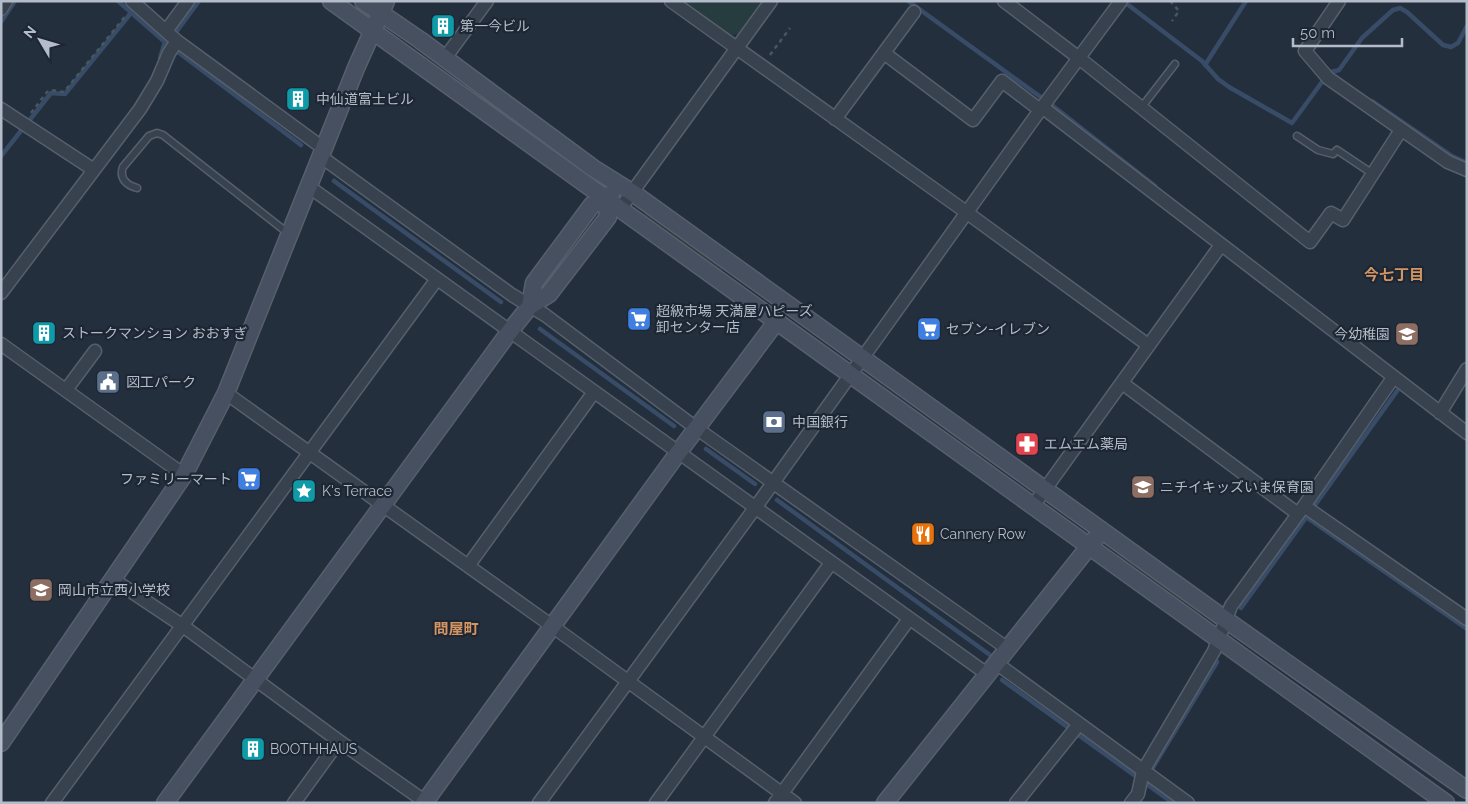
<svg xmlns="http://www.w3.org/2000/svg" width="1468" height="804" viewBox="0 0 1468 804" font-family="Raleway,'Noto Sans JP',sans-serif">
<rect width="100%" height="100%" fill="#242f3e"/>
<!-- green -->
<path fill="#263c3f" d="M 683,1 L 762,1 L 738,34 L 730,35 Z
M 465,83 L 543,143 L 542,144 L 464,85 Z
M 646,211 L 723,268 L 721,272 L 643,215 Z
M 931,417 L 1016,483 L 1015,484 L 930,418 Z
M 1118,552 L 1201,612 L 1198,616 L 1116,556 Z"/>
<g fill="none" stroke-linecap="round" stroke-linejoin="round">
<!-- stream -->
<path stroke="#394c67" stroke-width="4.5" d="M 118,1 L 166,43
M 908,1 L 1053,106 L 1155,186
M 1123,1 L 1202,61 L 1218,79 L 1229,87 L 1292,123 L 1322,82 L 1331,72 L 1339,70 L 1362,38 L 1393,10 L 1400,8 L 1407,12 L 1443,45 L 1451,47 L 1458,43 L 1467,26
M 1,22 L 15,1
M 174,35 L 199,1
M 174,49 L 301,145
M 160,58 L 165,42
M 1205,65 L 1246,1
M 1372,101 L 1452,156 L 1467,163
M 1,156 L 51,93 L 65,94 L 131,13
M 334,181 L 501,302
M 540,329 L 674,426
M 706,449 L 755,484
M 777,500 L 990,655
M 1306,517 L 1467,629
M 1241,608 L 1397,391
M 1002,680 L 1173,803
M 1149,774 L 1217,662"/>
<defs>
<path id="lane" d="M 1141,108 L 1175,64
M 1297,136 L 1318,150 L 1333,154 L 1337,150 L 1373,174
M 137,188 C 126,185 119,178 123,167 L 149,136 L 157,133 L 163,135 L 289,234"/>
<path id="street" d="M 132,1 L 177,41 L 323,148
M 671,1 L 966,212 L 1148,345
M 1004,1 L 1079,58 L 1310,242 L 1331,213 L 1343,220 L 1401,130
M 1339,1 L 1305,51 L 1328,78 L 1448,162 L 1467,170
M 1,9 L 6,1
M 166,31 L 188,1
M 884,53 L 973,120 L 1002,81 L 1040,110
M 445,58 L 487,1
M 1042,107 L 1467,433
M 1,109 L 94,170
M 835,119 L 914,12
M 320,156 L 512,295 L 545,315 L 696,428 L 1008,649
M 308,186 L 987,674
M 620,209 L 771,1
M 1,293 L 140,109 L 157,81 L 169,53 L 177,41
M 1,344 L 184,475
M 1122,383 L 1298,514
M 66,390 L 95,351
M 226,393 L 552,626 L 795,803
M 1440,413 L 1467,369
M 1033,506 L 1221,245
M 1304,506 L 1467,619
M 468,566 L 594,392
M 114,580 L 183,626 L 339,741 L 427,803
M 996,663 L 1188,803
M 52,803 L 437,279
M 294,803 L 339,741
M 539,803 L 755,508 L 1038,113 L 1121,1
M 656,803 L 831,563
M 775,803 L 909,619
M 1016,803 L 1079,724
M 1131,803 L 1138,794 L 1143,771 L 1214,651 L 1231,606 L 1304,506 L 1393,378"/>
<path id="secondary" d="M 331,1 L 1446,803
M 363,1 L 420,40 L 593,168 L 633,193 L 1226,620 L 1467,790
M 530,306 L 534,283 L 592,205 L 607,200 L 611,194
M 1,743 L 184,475 L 226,393 L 356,68 L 386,1
M 165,803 L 510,331 L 530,306 L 549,294 L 608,217 L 607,200
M 424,803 L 678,453 L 776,322
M 885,803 L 1095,539"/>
</defs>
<!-- lane casing -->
<use href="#lane" stroke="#565f6c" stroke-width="9"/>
<!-- street casing -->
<use href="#street" stroke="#565f6c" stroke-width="15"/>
<!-- secondary casing -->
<use href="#secondary" stroke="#565f6c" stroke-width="19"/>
<!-- path -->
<path stroke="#44595c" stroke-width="2.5" stroke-dasharray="4 4" stroke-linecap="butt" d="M 1170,1 L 1179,11 L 1172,21
M 770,55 L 790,28
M 31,113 L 47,92 L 51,90 L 64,92 L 127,14"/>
<!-- lane -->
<use href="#lane" stroke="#38414e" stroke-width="6"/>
<!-- street -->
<use href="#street" stroke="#38414e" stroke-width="12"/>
<!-- secondary -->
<use href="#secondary" stroke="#465061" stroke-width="16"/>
</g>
<!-- icons -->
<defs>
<symbol id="building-square" viewBox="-11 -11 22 22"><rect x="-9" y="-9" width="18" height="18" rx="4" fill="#0f9aa8" stroke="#1d2633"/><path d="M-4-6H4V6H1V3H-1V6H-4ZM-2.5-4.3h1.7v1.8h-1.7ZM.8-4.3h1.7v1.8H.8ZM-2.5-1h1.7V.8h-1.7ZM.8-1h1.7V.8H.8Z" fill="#fff"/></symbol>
<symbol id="supermarket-square" viewBox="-11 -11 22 22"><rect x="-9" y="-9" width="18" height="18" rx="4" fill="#3f7fe0" stroke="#1d2633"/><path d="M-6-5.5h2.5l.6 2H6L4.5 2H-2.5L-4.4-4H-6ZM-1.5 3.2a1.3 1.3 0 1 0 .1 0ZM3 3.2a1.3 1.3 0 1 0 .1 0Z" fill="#fff"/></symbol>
<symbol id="school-square" viewBox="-11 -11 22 22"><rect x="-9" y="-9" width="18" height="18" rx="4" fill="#8d6e63" stroke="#1d2633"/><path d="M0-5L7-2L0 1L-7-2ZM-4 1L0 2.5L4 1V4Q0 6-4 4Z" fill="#fff"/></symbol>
<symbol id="civic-square" viewBox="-11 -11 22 22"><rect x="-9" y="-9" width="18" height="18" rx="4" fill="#5c6f8a" stroke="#1d2633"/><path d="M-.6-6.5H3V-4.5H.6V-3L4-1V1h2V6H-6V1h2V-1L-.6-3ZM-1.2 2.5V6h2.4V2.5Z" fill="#fff"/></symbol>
<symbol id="bank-square" viewBox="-11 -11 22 22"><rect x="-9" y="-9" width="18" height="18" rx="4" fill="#5c6f8a" stroke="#1d2633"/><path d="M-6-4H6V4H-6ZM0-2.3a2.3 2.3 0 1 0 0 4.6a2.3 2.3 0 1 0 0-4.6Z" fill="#fff"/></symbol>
<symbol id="pharmacy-square" viewBox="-11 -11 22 22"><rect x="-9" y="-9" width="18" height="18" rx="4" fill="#e0444e" stroke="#1d2633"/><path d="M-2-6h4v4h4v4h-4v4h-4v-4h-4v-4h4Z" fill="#fff"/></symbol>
<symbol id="sight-square" viewBox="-11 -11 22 22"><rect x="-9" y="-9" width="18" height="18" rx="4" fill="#0f9aa8" stroke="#1d2633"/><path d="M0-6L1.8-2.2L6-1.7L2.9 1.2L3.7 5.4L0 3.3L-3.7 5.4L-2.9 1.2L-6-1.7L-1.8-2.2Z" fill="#fff"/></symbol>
<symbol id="restaurant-square" viewBox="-11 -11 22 22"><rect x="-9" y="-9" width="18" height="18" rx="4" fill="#e8710a" stroke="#1d2633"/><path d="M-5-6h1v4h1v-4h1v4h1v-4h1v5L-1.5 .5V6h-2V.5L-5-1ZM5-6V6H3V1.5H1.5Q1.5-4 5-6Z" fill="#fff"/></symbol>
</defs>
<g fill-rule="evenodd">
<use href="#building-square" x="429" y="12" width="28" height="28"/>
<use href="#building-square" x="284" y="85" width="28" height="28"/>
<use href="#supermarket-square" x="625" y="305" width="28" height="28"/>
<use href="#supermarket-square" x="915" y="315" width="28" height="28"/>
<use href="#building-square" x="30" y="319" width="28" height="28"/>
<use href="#school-square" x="1393" y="320" width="28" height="28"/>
<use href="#civic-square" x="94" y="368" width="28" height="28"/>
<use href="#bank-square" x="760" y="408" width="28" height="28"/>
<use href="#pharmacy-square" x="1013" y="430" width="28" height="28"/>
<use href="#supermarket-square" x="235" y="465" width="28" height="28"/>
<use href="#school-square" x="1129" y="473" width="28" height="28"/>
<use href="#sight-square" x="290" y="477" width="28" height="28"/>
<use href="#restaurant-square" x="909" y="520" width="28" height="28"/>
<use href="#school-square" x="27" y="576" width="28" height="28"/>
<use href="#building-square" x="239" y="735" width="28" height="28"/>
</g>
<g text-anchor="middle" stroke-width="4.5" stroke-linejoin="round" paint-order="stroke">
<!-- poi labels -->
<g font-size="14" fill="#b4bcc9" stroke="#1d2633" text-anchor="start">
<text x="460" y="31">第一今ビル</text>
<text x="316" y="104">中仙道富士ビル</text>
<text x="656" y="316">超級市場 天満屋ハピーズ<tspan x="656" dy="16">卸センター店</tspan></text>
<text x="946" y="334">セブン-イレブン</text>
<text x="62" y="338">ストークマンション おおすぎ</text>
<text x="1390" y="339" text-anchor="end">今幼稚園</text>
<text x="126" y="387">図工パーク</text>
<text x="792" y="427">中国銀行</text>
<text x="1044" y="449">エムエム薬局</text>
<text x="232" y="484" text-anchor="end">ファミリーマート</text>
<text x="1160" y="492">ニチイキッズいま保育園</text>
<text x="322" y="496">K's Terrace</text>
<text x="940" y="539">Cannery Row</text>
<text x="58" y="595">岡山市立西小学校</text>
<text x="270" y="754">BOOTHHAUS</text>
</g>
<!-- neighbourhood labels -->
<g font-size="15" font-weight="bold" fill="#d59563" stroke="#1d2633">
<text x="1394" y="280">今七丁目</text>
<text x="456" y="634">問屋町</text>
</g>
</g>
<!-- border -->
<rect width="1468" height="804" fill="none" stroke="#b4bcc9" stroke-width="5"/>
<!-- north arrow -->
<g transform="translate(40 40) rotate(308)" stroke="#1d2633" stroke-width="4" paint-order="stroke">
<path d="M0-4L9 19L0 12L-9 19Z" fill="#b4bcc9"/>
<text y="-8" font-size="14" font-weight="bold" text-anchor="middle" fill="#b4bcc9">N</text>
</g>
<!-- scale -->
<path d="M1293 38v8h109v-8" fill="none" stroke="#b4bcc9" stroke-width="2.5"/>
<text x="1300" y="38" font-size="15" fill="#b4bcc9" stroke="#1d2633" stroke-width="4" paint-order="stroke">50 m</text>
</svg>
